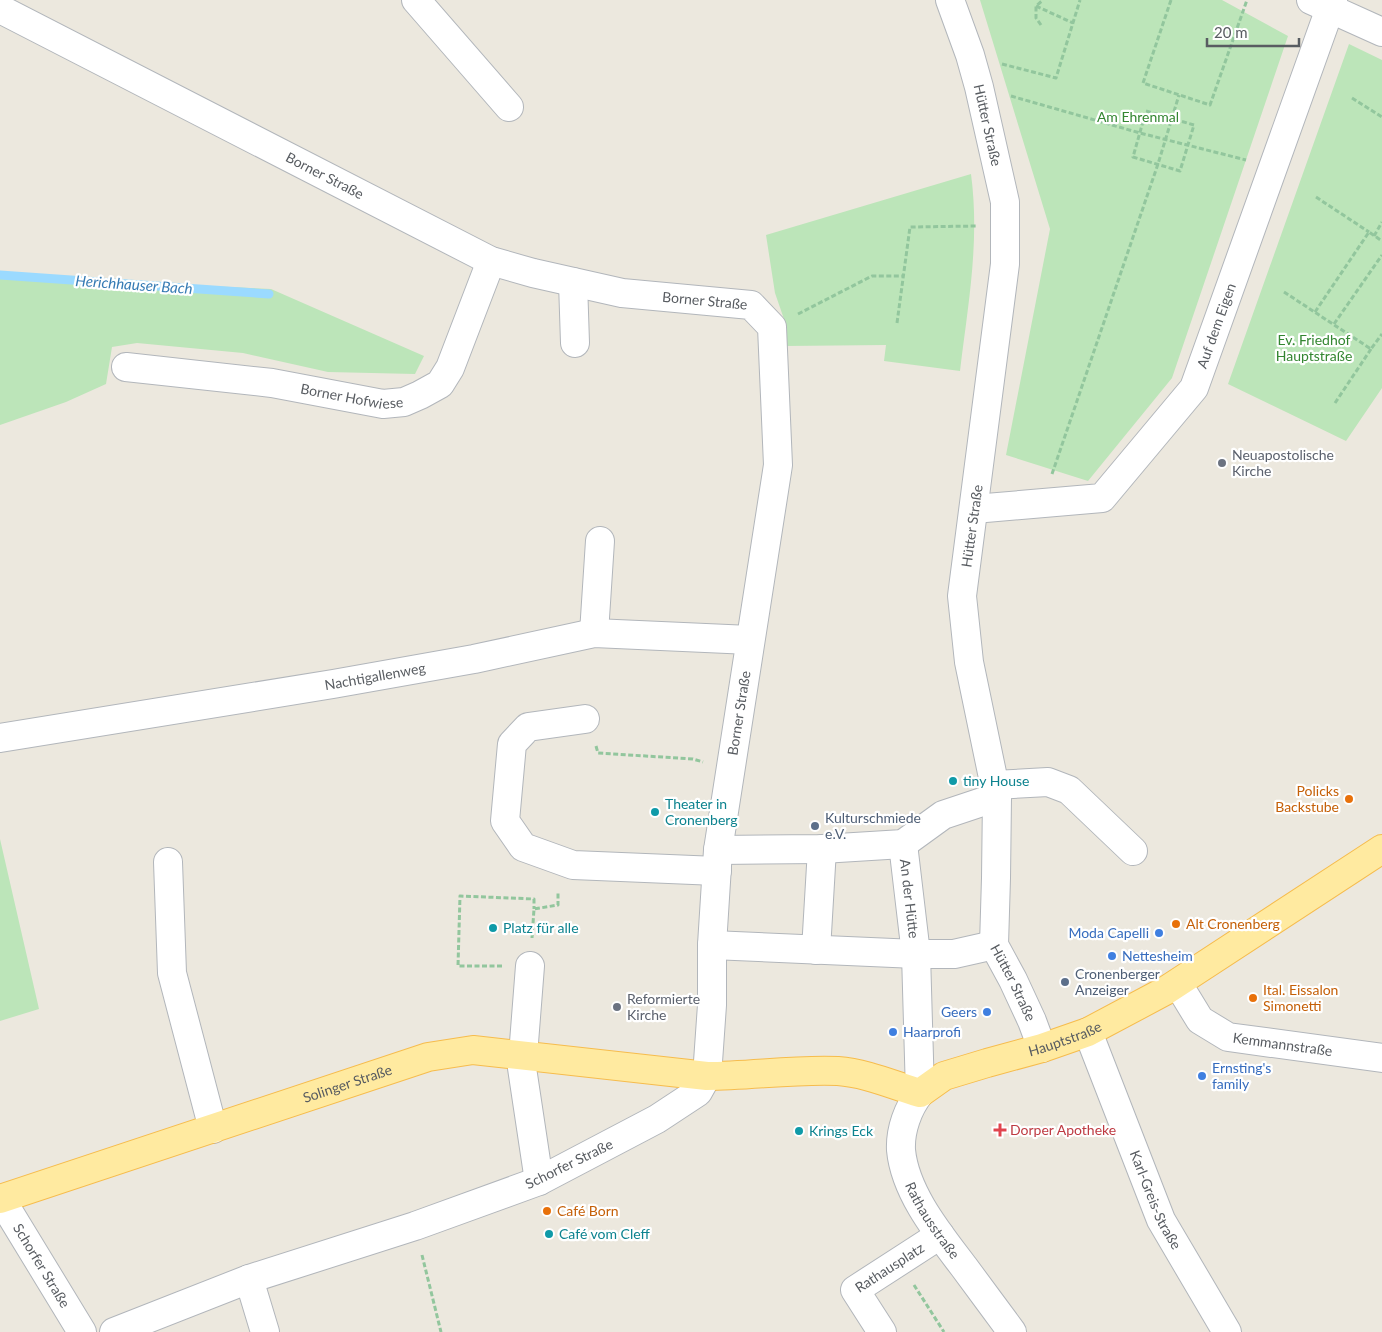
<svg xmlns="http://www.w3.org/2000/svg" width="1382" height="1332" viewBox="0 0 1382 1332" font-family="Lato,sans-serif">
<rect width="100%" height="100%" fill="#ece8de"/>
<!-- green -->
<path fill="#bce5b9" d="M 980,0 L 1222,0 L 1288,36 L 1172,378 L 1088,481 L 1006,455 L 1050,229 Z
M 1349,44 L 1382,60 L 1382,388 L 1346,441 L 1228,384 Z
M 971,174 C 980,242 968,304 960,371 L 884,361 L 886,345 L 785,346 L 785,322 L 775,293 L 766,235 Z
M 0,276 L 271,289 L 424,356 L 415,374 L 328,372 L 243,353 L 137,343 L 112,347 L 106,384 L 66,402 L 0,425 Z
M 0,839 L 39,1009 L 0,1021 Z"/>
<g fill="none" stroke-linecap="round" stroke-linejoin="round">
<!-- stream -->
<path stroke="#9bdaff" stroke-width="9" d="M 0,275 L 269,294"/>
<defs>
<g id="minor">
<path d="M 416,0 L 509,107"/>
<path id="s1" d="M 950,0 L 970,55 L 979,87 L 1005,202 L 1005,264 L 962,596 L 969,662 L 997,797 L 996,878 L 994,945 L 1013,980 L 1032,1021 L 1042,1048"/>
<path d="M 1311,0 L 1382,32"/>
<path id="s2" d="M 0,9 L 491,261 L 533,273 L 622,293 L 751,305 L 772,327 L 778,465 L 718,850 L 712,945 L 712,1005 L 707,1076 L 698,1092 L 657,1119 L 539,1181 L 415,1226 L 249,1279 L 114,1332"/>
<path d="M 573,282 L 575,343"/>
<path id="s3" d="M 126,367 L 272,383 L 383,404 L 404,402 L 420,395 L 440,384 L 450,368 L 491,261"/>
<path id="s4" d="M 974,509 L 1102,498 L 1194,388 L 1333,0"/>
<path d="M 594,633 L 600,541"/>
<path d="M 585,719 L 528,727 L 512,744 L 505,821 L 523,847 L 573,865 L 717,871"/>
<path id="s5" d="M 0,738 L 333,684 L 474,659 L 594,633 L 750,640"/>
<path d="M 994,785 L 1048,782 L 1069,790 L 1133,851"/>
<path id="s6" d="M 903,844 L 916,954 L 920,1093 C 908,1108 900,1130 901,1150 C 905,1193 939,1234 964,1267 C 980,1289 996,1310 1012,1332"/>
<path d="M 718,850 L 822,849 L 903,844 L 943,815 L 997,797"/>
<path d="M 168,862 L 172,973 L 213,1129"/>
<path d="M 712,945 L 916,954 L 954,954 L 994,945"/>
<path d="M 816,950 L 822,849"/>
<path d="M 530,966 L 522,1068 L 539,1181"/>
<path id="s7" d="M 1178,984 L 1200,1020 L 1228,1037 L 1382,1058"/>
<path id="s8" d="M 1088,1032 L 1161,1220 L 1227,1332"/>
<path id="s9" d="M 1,1199 L 82,1332"/>
<path d="M 249,1279 L 265,1332"/>
<path id="s10" d="M 882,1332 L 855,1290 L 940,1235"/>
</g>
<g id="major">
<path id="s11" d="M 0,1199 L 428,1057 L 473,1050 L 707,1076 C 750,1076 794,1069 838,1071 C 866,1073 893,1085 920,1093 L 944,1076 L 987,1063 L 1042,1048 L 1088,1032 L 1165,991 L 1382,849"/>
</g>
</defs>
<!-- minor casing -->
<use href="#minor" stroke="#b2b6bb" stroke-width="30"/>
<!-- major casing -->
<use href="#major" stroke="#f6bc4d" stroke-width="30"/>
<!-- path -->
<path stroke="#92c69d" stroke-width="3" stroke-dasharray="5 2.5" stroke-linecap="butt" d="M 1171,0 L 1143,83 L 1210,105 L 1247,0
M 1036,6 L 1073,23
M 1041,25 L 1036,18 L 1036,6 L 1043,0
M 1002,64 L 1056,78 L 1080,0
M 1011,96 L 1140,133 L 1246,160
M 1352,98 L 1382,117
M 1146,111 L 1194,125 L 1180,171 L 1133,157 Z
M 1316,197 L 1369,232
M 1374,236 L 1382,222
M 1284,292 L 1371,349 L 1382,334
M 1315,312 L 1369,232 L 1382,241
M 798,314 L 872,276 L 903,276
M 897,323 L 910,227 L 977,226
M 1334,324 L 1382,255
M 1335,403 L 1371,349
M 1052,474 L 1158,164 L 1179,95
M 596,746 L 598,753 L 693,759 L 703,762
M 532,938 L 534,909 L 558,905 L 558,891
M 502,966 L 458,966 L 460,896 L 534,899 L 534,909
M 422,1255 L 441,1332
M 914,1285 L 944,1332"/>
<!-- minor -->
<use href="#minor" stroke="#fff" stroke-width="28"/>
<!-- major -->
<use href="#major" stroke="#ffeaa0" stroke-width="28"/>
</g>
<!-- markers -->
<g fill="#6b7280" stroke="#fff" stroke-width="2">
<circle cx="1222" cy="463" r="5"/>
<circle cx="617" cy="1007" r="5"/>
</g>
<g fill="#0f9aa8" stroke="#fff" stroke-width="2">
<circle cx="953" cy="781" r="5"/>
<circle cx="655" cy="812" r="5"/>
<circle cx="493" cy="928" r="5"/>
<circle cx="799" cy="1131" r="5"/>
<circle cx="549" cy="1234" r="5"/>
</g>
<g fill="#e8710a" stroke="#fff" stroke-width="2">
<circle cx="1349" cy="799" r="5"/>
<circle cx="1176" cy="924" r="5"/>
<circle cx="1253" cy="998" r="5"/>
<circle cx="547" cy="1211" r="5"/>
</g>
<g fill="#5c6f8a" stroke="#fff" stroke-width="2">
<circle cx="815" cy="826" r="5"/>
<circle cx="1065" cy="982" r="5"/>
</g>
<g fill="#3f7fe0" stroke="#fff" stroke-width="2">
<circle cx="1159" cy="933" r="5"/>
<circle cx="1112" cy="956" r="5"/>
<circle cx="987" cy="1012" r="5"/>
<circle cx="893" cy="1032" r="5"/>
<circle cx="1202" cy="1076" r="5"/>
</g>
<path fill="#e0444e" stroke="#fff" stroke-width="2" d="M997.5 1122.5h5v5h5v5h-5v5h-5v-5h-5v-5h5z"/>
<g text-anchor="middle" stroke-width="4.5" stroke-linejoin="round" paint-order="stroke">
<!-- park labels -->
<g font-size="14" fill="#338631" stroke="#fff">
<text x="1138" y="122">Am Ehrenmal</text>
<text x="1314" y="345">Ev. Friedhof<tspan x="1314" dy="16">Hauptstraße</tspan></text>
</g>
<!-- street labels -->
<g font-size="14" fill="#585c61" stroke="#fff">
<text dy="5" stroke="none"><textPath href="#s1" startOffset="131">Hütter Straße</textPath></text>
<text dy="5" stroke="none"><textPath href="#s2" startOffset="365">Borner Straße</textPath></text>
<text dy="5" stroke="none"><textPath href="#s2" startOffset="770">Borner Straße</textPath></text>
<text dy="5" stroke="none"><textPath href="#s4" startOffset="338">Auf dem Eigen</textPath></text>
<text dy="5" stroke="none"><textPath href="#s3" startOffset="228">Borner Hofwiese</textPath></text>
<text transform="translate(972 526) rotate(-82)" y="5">Hütter Straße</text>
<text dy="5" stroke="none"><textPath href="#s5" startOffset="380">Nachtigallenweg</textPath></text>
<text transform="translate(739 713) rotate(-81)" y="5">Borner Straße</text>
<text dy="5" stroke="none"><textPath href="#s6" startOffset="55">An der Hütte</textPath></text>
<text dy="5" stroke="none"><textPath href="#s1" startOffset="1001">Hütter Straße</textPath></text>
<text dy="5" stroke="none"><textPath href="#s11" startOffset="1104">Hauptstraße</textPath></text>
<text dy="5" stroke="none"><textPath href="#s7" startOffset="130">Kemmannstraße</textPath></text>
<text dy="5" stroke="none"><textPath href="#s11" startOffset="366">Solinger Straße</textPath></text>
<text transform="translate(569 1164) rotate(-26)" y="5">Schorfer Straße</text>
<text dy="5" stroke="none"><textPath href="#s8" startOffset="181">Karl-Greis-Straße</textPath></text>
<text dy="5" stroke="none"><textPath href="#s6" startOffset="389">Rathausstraße</textPath></text>
<text dy="5" stroke="none"><textPath href="#s9" startOffset="78">Schorfer Straße</textPath></text>
<text dy="5" stroke="none"><textPath href="#s10" startOffset="91">Rathausplatz</textPath></text>
</g>
<!-- worship labels -->
<g font-size="14" fill="#5b616d" stroke="#fff" text-anchor="start">
<text x="1232" y="460">Neuapostolische<tspan x="1232" dy="16">Kirche</tspan></text>
<text x="627" y="1004">Reformierte<tspan x="627" dy="16">Kirche</tspan></text>
</g>
<!-- culture labels -->
<g font-size="14" fill="#0d838f" stroke="#fff" text-anchor="start">
<text x="963" y="786">tiny House</text>
<text x="665" y="809">Theater in<tspan x="665" dy="16">Cronenberg</tspan></text>
<text x="503" y="933">Platz für alle</text>
<text x="809" y="1136">Krings Eck</text>
<text x="559" y="1239">Café vom Cleff</text>
</g>
<!-- food labels -->
<g font-size="14" fill="#c56008" stroke="#fff" text-anchor="start">
<text x="1339" y="796" text-anchor="end">Policks<tspan x="1339" dy="16">Backstube</tspan></text>
<text x="1186" y="929">Alt Cronenberg</text>
<text x="1263" y="995">Ital. Eissalon<tspan x="1263" dy="16">Simonetti</tspan></text>
<text x="557" y="1216">Café Born</text>
</g>
<!-- service labels -->
<g font-size="14" fill="#4e5e75" stroke="#fff" text-anchor="start">
<text x="825" y="823">Kulturschmiede<tspan x="825" dy="16">e.V.</tspan></text>
<text x="1075" y="979">Cronenberger<tspan x="1075" dy="16">Anzeiger</tspan></text>
</g>
<!-- shop labels -->
<g font-size="14" fill="#366cbe" stroke="#fff" text-anchor="start">
<text x="1149" y="938" text-anchor="end">Moda Capelli</text>
<text x="1122" y="961">Nettesheim</text>
<text x="977" y="1017" text-anchor="end">Geers</text>
<text x="903" y="1037">Haarprofi</text>
<text x="1212" y="1073">Ernsting's<tspan x="1212" dy="16">family</tspan></text>
</g>
<!-- health labels -->
<g font-size="14" fill="#be3a42" stroke="#fff" text-anchor="start">
<text x="1010" y="1135">Dorper Apotheke</text>
</g>
<!-- water labels -->
<g font-size="15" font-style="italic" fill="#367bb4" stroke="#fff">
<text transform="translate(134 285) rotate(4)" y="5">Herichhauser Bach</text>
</g>
</g>
<!-- scale -->
<path d="M1207 38v8h92v-8" fill="none" stroke="#585c61" stroke-width="2.5"/>
<text x="1214" y="38" font-size="15" fill="#585c61" stroke="#ffffff" stroke-width="4" paint-order="stroke">20 m</text>
</svg>
